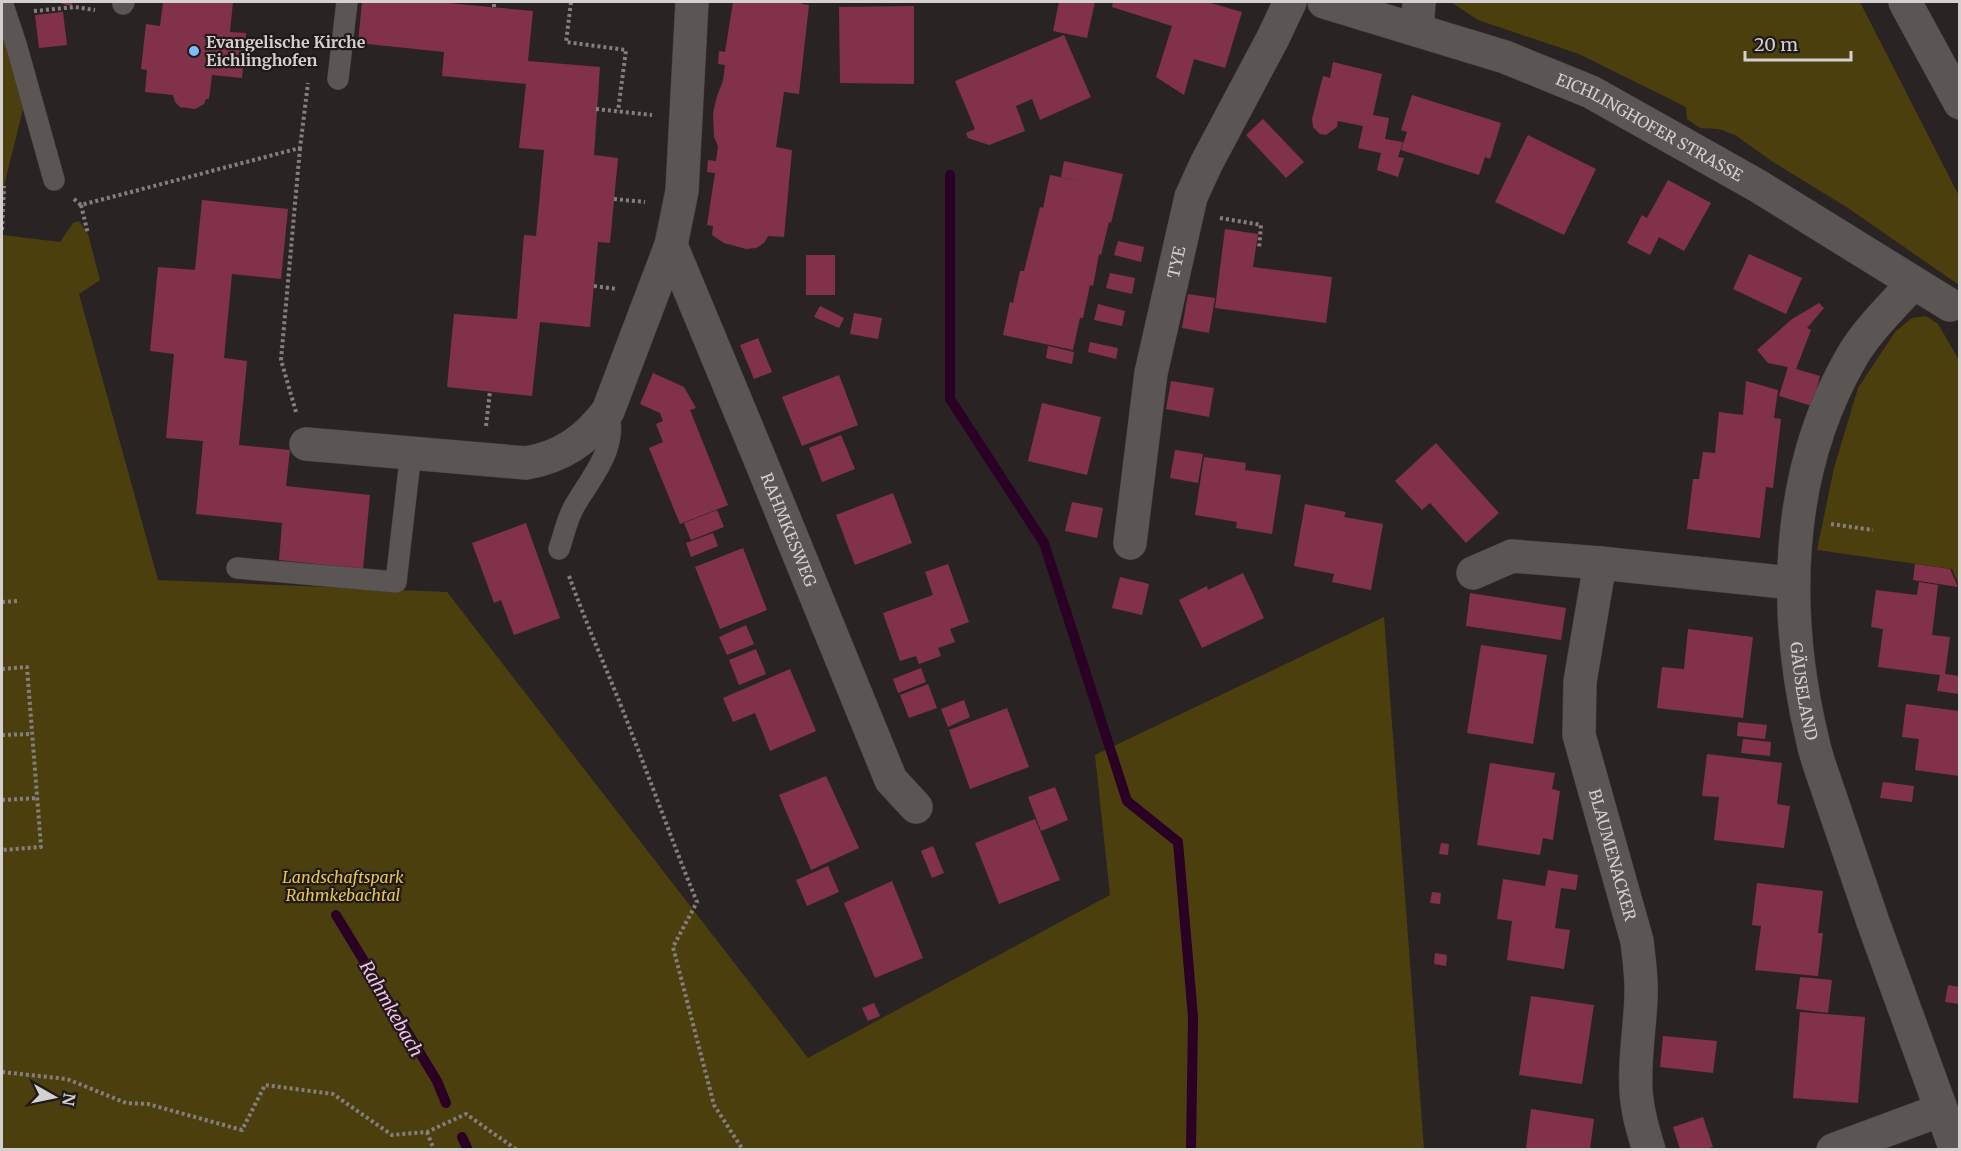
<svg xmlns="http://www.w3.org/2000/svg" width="1961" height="1151" viewBox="0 0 1961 1151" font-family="Merriweather,serif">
<rect width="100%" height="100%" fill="#292423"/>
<!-- green -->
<path fill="#4c3f0e" d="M 1451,2 L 1860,2 L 1959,196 L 1959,285 L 1848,208 L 1773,162 L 1735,135 L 1719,129 L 1700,128 L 1687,119 L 1686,107 L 1579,54 L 1478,20 Z
M 2,33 L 23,109 L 4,186 L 2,235 L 60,242 L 73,223 L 79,221 L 88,234 L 100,280 L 79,294 L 158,580 L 447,592 L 808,1058 L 1110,895 L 1095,755 L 1384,617 L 1424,1149 L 2,1149 Z
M 1926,316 L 1938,324 L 1959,360 L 1959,585 L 1952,569 L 1817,550 L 1834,468 L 1858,388 L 1895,332 L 1912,318 Z"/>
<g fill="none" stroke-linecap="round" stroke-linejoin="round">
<!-- stream -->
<path stroke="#2a0024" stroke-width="10" d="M 950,175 L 950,399 L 1044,543 L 1127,801 L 1178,842 L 1193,1017 L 1191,1150
M 336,915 L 437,1081 L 446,1103
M 462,1137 L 468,1150"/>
</g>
<!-- building -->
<path fill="#81324a" d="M 62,2 L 72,2 L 72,6 L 62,4 Z
M 163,2 L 233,2 L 230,32 L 246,33 L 242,78 L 212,75 L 209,99 L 206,99 L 204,104 L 195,109 L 180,107 L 175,102 L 173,95 L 145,92 L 147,70 L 141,69 L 146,24 L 160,26 Z
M 362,2 L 448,2 L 448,3 L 533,11 L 528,61 L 600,67 L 594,155 L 618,158 L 610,243 L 598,242 L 590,327 L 540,322 L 532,396 L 447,387 L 454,314 L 517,319 L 524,235 L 536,236 L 544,150 L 519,148 L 526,84 L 442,76 L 444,52 L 358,43 Z
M 733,2 L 802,2 L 802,4 L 809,5 L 799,94 L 784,92 L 776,147 L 792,150 L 784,237 L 768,236 L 764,243 L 756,248 L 746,249 L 724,243 L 712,235 L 713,226 L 707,225 L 715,173 L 707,172 L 708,160 L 716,161 L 718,146 L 714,137 L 713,113 L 717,96 L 723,81 L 725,65 L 718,64 L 719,51 L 725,52 Z
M 1059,2 L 1095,2 L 1087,38 L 1053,31 Z
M 1113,2 L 1207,2 L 1242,12 L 1225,68 L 1194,59 L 1184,95 L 1156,77 L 1172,26 L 1112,7 Z
M 914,6 L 914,84 L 840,83 L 839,7 Z
M 63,12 L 67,45 L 39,48 L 35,15 Z
M 1064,35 L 1091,97 L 1040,120 L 1032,99 L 1016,106 L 1025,131 L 989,145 L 968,138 L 966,133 L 975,129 L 955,81 Z
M 1333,62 L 1382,74 L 1373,115 L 1389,118 L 1385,139 L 1403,142 L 1398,157 L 1404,158 L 1398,177 L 1377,170 L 1381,153 L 1358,148 L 1363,126 L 1338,121 L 1337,127 L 1326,135 L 1320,134 L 1313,127 L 1312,119 L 1323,76 L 1330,78 Z
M 1412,95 L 1501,123 L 1490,159 L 1485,157 L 1479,175 L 1401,150 L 1407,132 L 1401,130 Z
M 1263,119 L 1304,162 L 1286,178 L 1246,135 Z
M 1528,135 L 1596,169 L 1564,235 L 1495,202 Z
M 1064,161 L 1123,174 L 1111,223 L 1109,222 L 1101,255 L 1099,254 L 1093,286 L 1090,285 L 1083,318 L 1080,318 L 1073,350 L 1003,335 L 1010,302 L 1013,303 L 1020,271 L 1024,271 L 1040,207 L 1043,208 L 1050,175 L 1088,183 L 1061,177 Z
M 1668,180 L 1711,203 L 1684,251 L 1659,237 L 1650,255 L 1627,243 L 1642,215 L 1647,218 Z
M 202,200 L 288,209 L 281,279 L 232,274 L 224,358 L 247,361 L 239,445 L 290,450 L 286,486 L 370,495 L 363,569 L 279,560 L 282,523 L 196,514 L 203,441 L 166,438 L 174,354 L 150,351 L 158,267 L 195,270 Z
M 1225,229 L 1258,234 L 1253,267 L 1332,277 L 1326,323 L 1215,308 Z
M 1118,241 L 1144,247 L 1141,262 L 1114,255 Z
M 1749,254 L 1802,278 L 1786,314 L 1733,289 Z
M 806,255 L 835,255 L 835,295 L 806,295 Z
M 1110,273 L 1135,278 L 1132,294 L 1106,288 Z
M 1188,294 L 1215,298 L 1209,333 L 1182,328 Z
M 1819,303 L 1824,308 L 1807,328 L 1811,330 L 1796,369 L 1820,376 L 1812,406 L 1779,396 L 1788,367 L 1768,363 L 1757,350 L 1792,319 Z
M 1098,304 L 1125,311 L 1122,326 L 1094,320 Z
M 820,306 L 844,318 L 839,328 L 814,317 Z
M 854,313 L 882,318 L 878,339 L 850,334 Z
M 758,338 L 772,372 L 754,379 L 740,345 Z
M 1090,342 L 1118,348 L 1116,359 L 1088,352 Z
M 1048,346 L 1074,352 L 1072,364 L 1046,358 Z
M 653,373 L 684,387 L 696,408 L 690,410 L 728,505 L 680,524 L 649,448 L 663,442 L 656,424 L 663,421 L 660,413 L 640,404 Z
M 839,375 L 858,425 L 802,446 L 782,397 Z
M 1171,381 L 1214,388 L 1209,417 L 1166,409 Z
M 1746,381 L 1778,390 L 1774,418 L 1781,419 L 1773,488 L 1766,487 L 1760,538 L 1687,529 L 1693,479 L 1699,479 L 1703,452 L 1715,453 L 1719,412 L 1743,415 Z
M 1042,403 L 1101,417 L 1087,475 L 1028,461 Z
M 841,435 L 855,469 L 822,482 L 809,448 Z
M 1436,443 L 1499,513 L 1466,543 L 1430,503 L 1422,510 L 1395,481 Z
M 1175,450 L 1203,454 L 1198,483 L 1170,478 Z
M 1204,457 L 1246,463 L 1245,470 L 1281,475 L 1272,534 L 1236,528 L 1237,522 L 1195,515 Z
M 893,493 L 912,543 L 855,565 L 836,515 Z
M 1072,502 L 1103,508 L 1097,538 L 1065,531 Z
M 1305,504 L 1346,512 L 1344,517 L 1383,524 L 1371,590 L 1332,582 L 1334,574 L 1294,566 Z
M 717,510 L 724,527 L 691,540 L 684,523 Z
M 526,523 L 560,618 L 514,635 L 501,600 L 494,603 L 472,543 Z
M 713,533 L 718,546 L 691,557 L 686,543 Z
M 743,548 L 767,610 L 720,629 L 695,567 Z
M 948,564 L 969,622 L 950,629 L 955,642 L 938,648 L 941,656 L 919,664 L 916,656 L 900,661 L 883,613 L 933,595 L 925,572 Z
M 1915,564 L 1950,569 L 1958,587 L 1913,580 Z
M 1243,573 L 1264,618 L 1202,648 L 1179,600 L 1207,586 L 1208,590 Z
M 1120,577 L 1149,584 L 1142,615 L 1112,608 Z
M 1919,582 L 1938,585 L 1932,635 L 1950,637 L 1945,674 L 1959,676 L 1959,694 L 1937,691 L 1940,675 L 1878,667 L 1883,629 L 1871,627 L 1876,590 L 1917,595 Z
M 1470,593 L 1566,608 L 1561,640 L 1466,626 Z
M 746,625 L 754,644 L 727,655 L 719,637 Z
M 1688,629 L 1753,637 L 1743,718 L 1657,708 L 1662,667 L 1684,669 Z
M 1481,645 L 1547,655 L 1533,744 L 1467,733 Z
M 756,649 L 766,674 L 739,685 L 729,660 Z
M 921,668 L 926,682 L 898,693 L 893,679 Z
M 790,669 L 816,731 L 770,751 L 755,713 L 733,722 L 723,698 Z
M 928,684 L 937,708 L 909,718 L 900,695 Z
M 964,700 L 970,717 L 948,727 L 941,709 Z
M 1906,704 L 1959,711 L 1959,776 L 1915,770 L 1919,739 L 1902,737 Z
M 1007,708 L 1029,767 L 970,789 L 949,730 Z
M 1738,722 L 1767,725 L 1765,739 L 1737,736 Z
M 1743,739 L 1771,742 L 1770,756 L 1741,753 Z
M 1707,754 L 1782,763 L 1777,804 L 1790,806 L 1784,848 L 1714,840 L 1719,797 L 1702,796 Z
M 1490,763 L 1555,773 L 1552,789 L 1560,791 L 1553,840 L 1543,838 L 1540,855 L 1477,845 Z
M 826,776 L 859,848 L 811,870 L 779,795 Z
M 1883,782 L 1914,786 L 1912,802 L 1880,798 Z
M 1055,787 L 1068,820 L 1041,831 L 1028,797 Z
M 1035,819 L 1060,880 L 999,904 L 975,843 Z
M 1441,843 L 1449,844 L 1448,855 L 1439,854 Z
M 933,846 L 944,873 L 932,878 L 921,851 Z
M 828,866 L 839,892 L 807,906 L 796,880 Z
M 1548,870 L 1578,875 L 1576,890 L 1561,888 L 1555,928 L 1570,930 L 1564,969 L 1507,960 L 1512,921 L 1497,919 L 1503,879 L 1545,886 Z
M 892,881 L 923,958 L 875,978 L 844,903 Z
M 1757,883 L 1823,891 L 1818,933 L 1823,933 L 1818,976 L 1755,970 L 1761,926 L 1752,925 Z
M 1432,892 L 1441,893 L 1440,904 L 1430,903 Z
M 1435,953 L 1447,955 L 1446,966 L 1434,964 Z
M 1800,977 L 1832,980 L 1828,1013 L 1796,1009 Z
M 1948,985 L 1959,987 L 1959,1004 L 1945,1002 Z
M 1531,996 L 1594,1005 L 1582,1084 L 1519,1075 Z
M 874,1003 L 880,1016 L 868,1021 L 862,1008 Z
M 1800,1012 L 1865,1017 L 1858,1103 L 1793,1098 Z
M 1663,1036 L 1717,1041 L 1713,1073 L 1660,1067 Z
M 1531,1109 L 1594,1119 L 1590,1149 L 1526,1148 Z
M 1703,1117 L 1713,1147 L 1704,1149 L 1680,1149 L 1673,1127 Z"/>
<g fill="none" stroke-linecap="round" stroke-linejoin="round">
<defs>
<path id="lane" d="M 2,2 L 16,44 L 54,180
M 123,4 L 124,2
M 338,79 L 347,2
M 559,549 C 564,535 567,518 575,505 C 592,476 619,447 608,411
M 237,568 L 396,582 L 411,452"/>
<g id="street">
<path id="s1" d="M 1324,2 L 1505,57 L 1591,92 L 1758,186 L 1950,305"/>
<path d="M 1417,30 L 1419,2"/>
<path id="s2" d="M 671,245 L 759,457 L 891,780 L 916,807"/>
<path id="s3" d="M 1913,283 C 1892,307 1867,330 1851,358 C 1784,475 1782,614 1813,742 C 1817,761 1825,780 1831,799 C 1845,840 1859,881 1873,922 C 1901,998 1928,1074 1956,1150"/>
<path d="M 306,444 L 526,463 C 562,457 586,440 608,411 L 671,245 L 682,191 L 692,2"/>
<path id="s4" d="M 1130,543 L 1151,373 L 1191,197 L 1206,164 L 1273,38 L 1290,2"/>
<path id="s5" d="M 1600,563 L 1580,682 L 1579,735 L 1637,941 C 1639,960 1642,978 1641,997 C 1640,1028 1634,1059 1636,1090 C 1637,1111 1643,1131 1649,1150"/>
<path d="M 1473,573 L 1512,556 L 1600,563 L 1792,583"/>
<path d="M 1833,1150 L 1941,1110"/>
</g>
<path id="secondary" d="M 1905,2 L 1960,103"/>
</defs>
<!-- lane casing -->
<use href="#lane" stroke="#44403f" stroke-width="22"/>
<!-- street casing -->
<use href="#street" stroke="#44403f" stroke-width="34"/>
<!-- secondary casing -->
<use href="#secondary" stroke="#44403f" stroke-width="34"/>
<!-- path -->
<path stroke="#847f7e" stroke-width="4" stroke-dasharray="3 3" stroke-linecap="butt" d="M 571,2 L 566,42 L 626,50 L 618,111
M 494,7 L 494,2
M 34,11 L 75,7 L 95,10
M 596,109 L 652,115
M 74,199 L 81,205 L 300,148 L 308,83
M 614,199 L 645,202
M 81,205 L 88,234
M 1220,218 L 1261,225 L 1259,249
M 2,230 L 4,186
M 594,286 L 617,289
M 296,412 L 281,360 L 300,148
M 486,426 L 490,391
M 1831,524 L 1873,530
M 569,576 C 588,629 612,681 632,734 C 654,790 674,846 697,902 L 673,947 L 714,1105 L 743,1150
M 2,602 L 17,601
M 2,669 L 27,667 L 41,847 L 2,850
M 2,735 L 32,734
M 2,800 L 38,798
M 2,1072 L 67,1079 L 126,1103 L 148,1104 L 242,1130 L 265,1085 L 333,1094 L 392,1135 L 427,1132 L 466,1114 L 517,1150
M 427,1132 L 434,1150
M 1036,1149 L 1036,1150"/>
<!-- lane -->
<use href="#lane" stroke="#5b5554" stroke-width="21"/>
<!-- street -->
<use href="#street" stroke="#5b5554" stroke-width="33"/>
<!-- secondary -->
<use href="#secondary" stroke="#5b5554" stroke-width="33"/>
</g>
<!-- markers -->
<circle fill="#7bbef9" stroke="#1f1a19" stroke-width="2" cx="194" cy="51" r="6"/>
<g text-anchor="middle" stroke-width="4.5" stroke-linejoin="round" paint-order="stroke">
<!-- poi labels -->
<g font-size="16" font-weight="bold" fill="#d4d0cf" stroke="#1f1a19" text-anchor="start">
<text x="206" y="48">Evangelische Kirche<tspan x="206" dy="18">Eichlinghofen</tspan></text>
</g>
<!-- street labels -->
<g font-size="16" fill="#d4d0cf" stroke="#1f1a19">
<text dy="6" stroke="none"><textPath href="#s1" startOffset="350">EICHLINGHOFER STRASSE</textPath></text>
<text dy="6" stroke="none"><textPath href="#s4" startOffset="285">TYE</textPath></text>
<text dy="6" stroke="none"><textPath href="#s2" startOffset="308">RAHMKESWEG</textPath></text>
<text dy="6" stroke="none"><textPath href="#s3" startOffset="441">GÄUSELAND</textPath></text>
<text dy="6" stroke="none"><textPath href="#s5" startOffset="298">BLAUMENACKER</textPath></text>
</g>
<!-- park labels -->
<g font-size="16" font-style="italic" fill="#e9c64e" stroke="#1f1a19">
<text x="343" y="883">Landschaftspark<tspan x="343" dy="18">Rahmkebachtal</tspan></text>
</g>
<!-- water labels -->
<g font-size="18" font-style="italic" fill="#f7bfea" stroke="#1f1a19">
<text transform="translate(391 1009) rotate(60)" y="6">Rahmkebach</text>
</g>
</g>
<!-- border -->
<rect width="1961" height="1151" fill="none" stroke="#d4d0cf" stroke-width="6"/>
<!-- north arrow -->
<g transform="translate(54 1097) rotate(99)" stroke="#1f1a19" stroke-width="4.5" paint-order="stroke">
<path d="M0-4.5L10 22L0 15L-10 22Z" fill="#d4d0cf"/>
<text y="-9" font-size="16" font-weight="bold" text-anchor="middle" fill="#d4d0cf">N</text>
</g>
<!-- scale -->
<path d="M1745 51v9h106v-9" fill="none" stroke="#d4d0cf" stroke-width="3"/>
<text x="1754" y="51" font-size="18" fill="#d4d0cf" stroke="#1f1a19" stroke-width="4.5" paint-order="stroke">20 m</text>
</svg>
